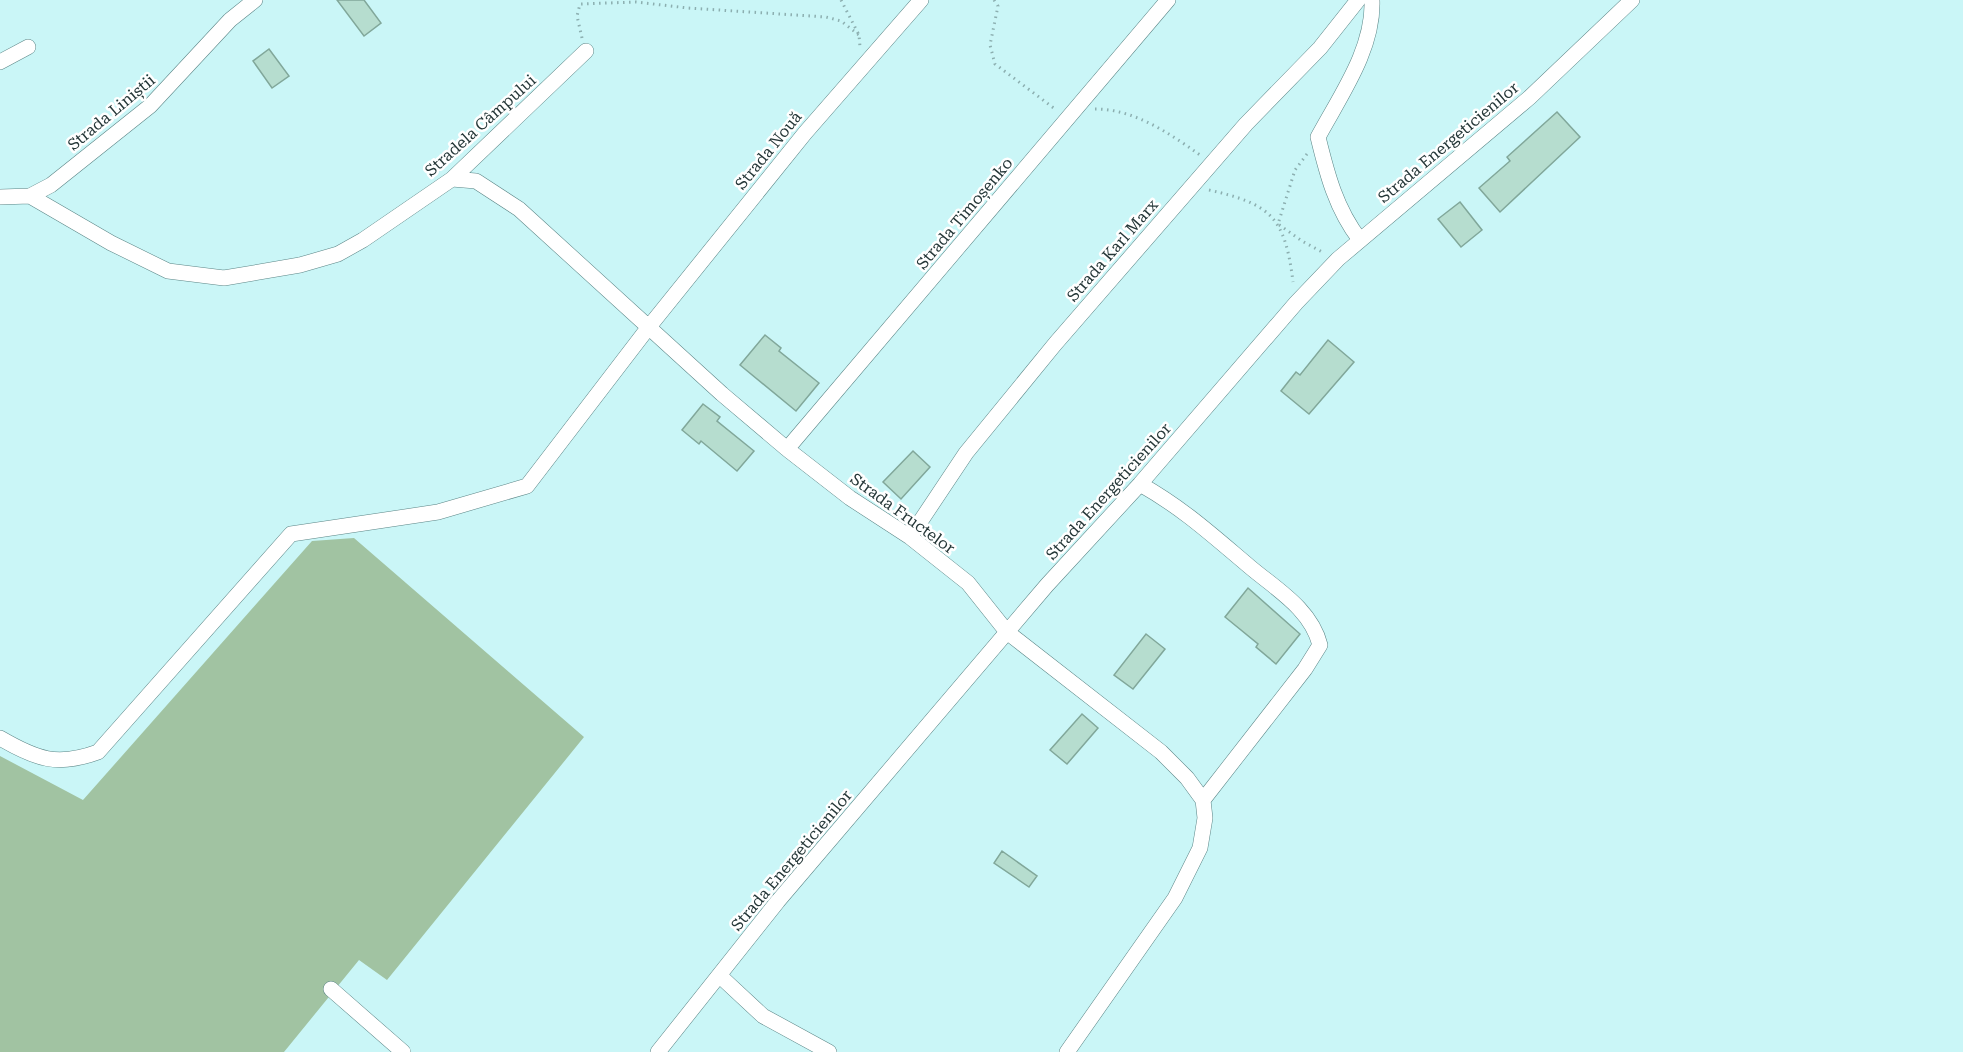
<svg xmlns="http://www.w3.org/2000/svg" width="1963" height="1052" viewBox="0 0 1963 1052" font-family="'Roboto Serif',serif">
<rect width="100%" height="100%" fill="#caf6f7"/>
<!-- green -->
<path fill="#a1c3a2" d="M 354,538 L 584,737 L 387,980 L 359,960 L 284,1052 L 0,1052 L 0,756 L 83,800 L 312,541 Z"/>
<!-- building -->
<path fill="#b6ddcf" stroke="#81a79a" stroke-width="1.5" d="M 337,0 L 364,0 L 381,23 L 364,36 Z
M 269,49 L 289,76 L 272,88 L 253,61 Z
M 1557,112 L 1580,137 L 1500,212 L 1479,188 L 1510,161 L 1507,157 Z
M 1460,202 L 1482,230 L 1461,247 L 1438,219 Z
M 765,335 L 781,348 L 779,351 L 819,383 L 796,411 L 740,365 Z
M 1328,340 L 1354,362 L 1309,414 L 1281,391 L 1296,372 L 1300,375 Z
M 703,404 L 720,417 L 717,421 L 754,451 L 737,471 L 701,441 L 699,444 L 682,430 Z
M 913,451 L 930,467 L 901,499 L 883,482 Z
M 1248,588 L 1300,634 L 1276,664 L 1256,647 L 1258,644 L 1225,617 Z
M 1146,634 L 1165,649 L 1133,689 L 1114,675 Z
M 1082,714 L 1098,728 L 1067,764 L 1050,750 Z
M 1002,851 L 1037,876 L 1029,887 L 994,863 Z"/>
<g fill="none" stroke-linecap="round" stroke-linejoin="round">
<defs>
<path id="minor" d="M 0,62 L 28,47
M 452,179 L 476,181 L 519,209 L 722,394 L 787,449 L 850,498 L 910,537 L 968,583 L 1007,632 L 1161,752 L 1187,778 L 1203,800 L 1205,818 L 1200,848 L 1175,898 L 1067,1052
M 30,196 L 111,243 L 168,271 L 224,278 L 300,265 L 338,254 L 363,240 L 452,179 L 586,51
M 0,197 L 30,196 L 51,185 L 150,106 L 230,20 L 255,0
M 1360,240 C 1336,209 1327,174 1318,137 C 1340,96 1374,49 1372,0
M 787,449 L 1168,0
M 1140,484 C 1184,509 1212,535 1250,567 C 1276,589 1311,609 1320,645 L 1305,669 L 1203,800
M 910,537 L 966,453 L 1055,344 L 1246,124 L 1320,48 L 1358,0
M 0,738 C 36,759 57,767 98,752 L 291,534 L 438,512 L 527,486 L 648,328 L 805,133 L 921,0
M 720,976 L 763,1016 L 829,1052
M 331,989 L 403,1052
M 658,1052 L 778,901 L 1047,585 L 1140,484 L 1296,303 L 1338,259 L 1529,98 L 1632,0"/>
</defs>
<!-- minor casing -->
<use href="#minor" stroke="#5b8586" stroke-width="16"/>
<!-- path -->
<path stroke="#8cafb0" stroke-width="3" stroke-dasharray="1.5 4.5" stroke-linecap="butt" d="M 841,0 L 859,35 L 860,47
M 994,0 L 998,6 L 990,45 L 995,64 L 1055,109
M 582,38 L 577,16 L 580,4 L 636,2 L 688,8 L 826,17 L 841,21 L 859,35
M 1095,109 C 1134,109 1169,133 1200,155
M 1307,154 L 1295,170 L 1278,224 L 1302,241 L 1324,253
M 1209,190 C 1271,204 1285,217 1293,282"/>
<!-- minor -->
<use href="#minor" stroke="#fff" stroke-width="15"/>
</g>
<g text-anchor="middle" stroke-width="5" stroke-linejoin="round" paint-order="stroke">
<!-- street labels -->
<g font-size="16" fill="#253738" stroke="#fff">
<text transform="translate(111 112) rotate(-40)" y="6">Strada Liniștii</text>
<text transform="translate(480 125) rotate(-42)" y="6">Stradela Câmpului</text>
<text transform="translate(1448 142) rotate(-40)" y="6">Strada Energeticienilor</text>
<text transform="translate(768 150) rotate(-51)" y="6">Strada Nouă</text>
<text transform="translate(964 213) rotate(-50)" y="6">Strada Timoșenko</text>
<text transform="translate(1112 250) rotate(-49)" y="6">Strada Karl Marx</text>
<text transform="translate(1108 491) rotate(-48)" y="6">Strada Energeticienilor</text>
<text transform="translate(903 513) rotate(36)" y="6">Strada Fructelor</text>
<text transform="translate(791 860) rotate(-50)" y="6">Strada Energeticienilor</text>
</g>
</g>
</svg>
